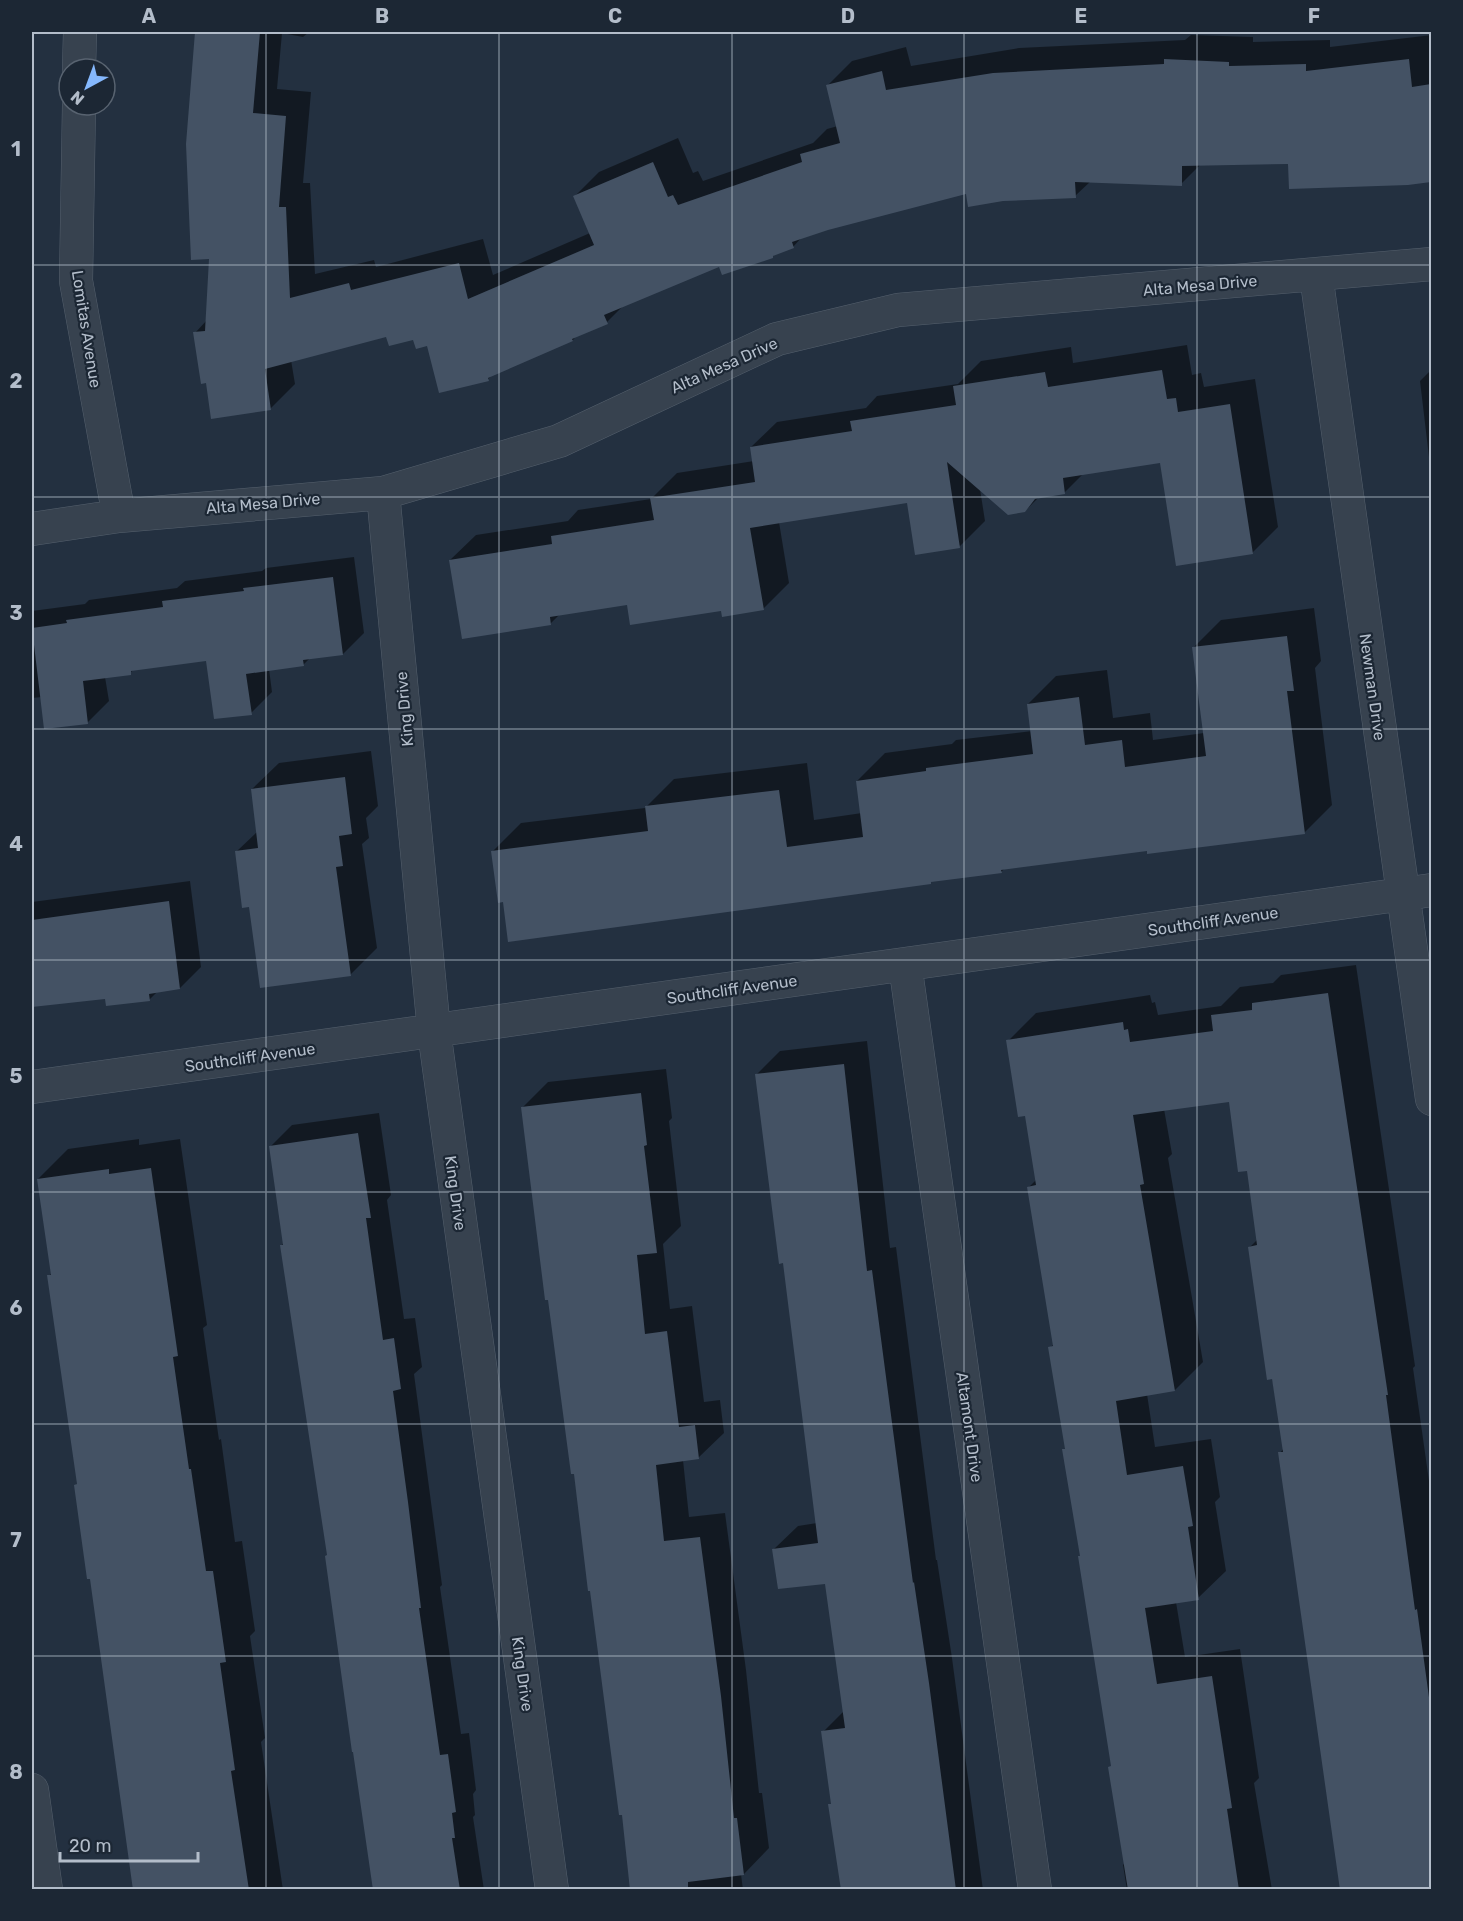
<svg xmlns="http://www.w3.org/2000/svg" width="1463" height="1921" viewBox="0 0 1463 1921" font-family="Rubik,sans-serif">
<rect width="100%" height="100%" fill="#233040"/>
<!-- shadow -->
<path fill="#0007" d="M 207,32 L 309,32 L 303,37 L 282,33 L 277,89 L 311,92 L 303,183 L 310,183 L 315,274 L 374,260 L 376,267 L 483,239 L 493,275 L 590,233 L 574,197 L 599,172 L 678,138 L 693,173 L 698,171 L 703,181 L 813,143 L 827,129 L 838,126 L 827,86 L 852,61 L 906,47 L 911,66 L 1019,48 L 1185,40 L 1191,35 L 1253,37 L 1253,42 L 1330,40 L 1330,47 L 1432,35 L 1432,181 L 1408,183 L 1289,162 L 1201,164 L 1181,184 L 1091,181 L 1075,196 L 967,192 L 828,229 L 802,237 L 793,247 L 776,253 L 772,257 L 720,265 L 624,305 L 607,322 L 577,335 L 573,340 L 493,374 L 488,379 L 428,344 L 414,338 L 387,335 L 291,360 L 295,384 L 270,409 L 195,333 L 207,320 L 210,257 L 203,52 Z
M 1187,345 L 1192,375 L 1201,373 L 1204,387 L 1255,379 L 1278,527 L 1252,553 L 1161,461 L 1083,474 L 1065,492 L 1039,497 L 1025,511 L 980,489 L 985,521 L 960,546 L 908,501 L 779,522 L 789,583 L 763,609 L 722,609 L 628,603 L 560,614 L 550,624 L 450,560 L 476,535 L 568,521 L 578,510 L 651,499 L 677,473 L 754,461 L 751,447 L 777,422 L 866,408 L 877,396 L 958,384 L 981,361 L 1071,347 L 1073,363 Z
M 1432,369 L 1432,457 L 1429,457 L 1420,381 Z
M 354,557 L 364,633 L 343,654 L 310,658 L 303,665 L 269,669 L 272,692 L 251,713 L 207,660 L 134,669 L 130,673 L 105,677 L 109,701 L 88,722 L 42,697 L 32,698 L 32,611 L 85,604 L 89,600 L 177,588 L 185,581 L 262,571 L 266,568 Z
M 1314,608 L 1321,661 L 1315,668 L 1332,805 L 1304,833 L 1148,849 L 1005,868 L 1001,872 L 933,880 L 930,883 L 504,901 L 493,851 L 521,823 L 645,808 L 674,779 L 807,763 L 814,820 L 862,813 L 857,781 L 885,753 L 952,744 L 956,740 L 1032,731 L 1028,704 L 1056,676 L 1107,670 L 1113,718 L 1150,713 L 1153,740 L 1204,733 L 1193,648 L 1221,620 Z
M 371,751 L 378,806 L 366,818 L 369,838 L 362,844 L 377,948 L 350,975 L 251,906 L 237,851 L 258,831 L 252,789 L 279,763 Z
M 190,881 L 201,967 L 180,988 L 158,991 L 150,999 L 106,997 L 32,1006 L 32,902 Z
M 1356,965 L 1415,1366 L 1413,1368 L 1432,1502 L 1432,1890 L 1342,1890 L 1280,1453 L 1284,1448 L 1250,1247 L 1258,1239 L 1248,1170 L 1230,1101 L 1164,1109 L 1172,1154 L 1168,1158 L 1203,1362 L 1175,1390 L 1147,1394 L 1155,1447 L 1211,1439 L 1220,1497 L 1215,1502 L 1226,1571 L 1198,1598 L 1176,1602 L 1185,1657 L 1240,1649 L 1259,1778 L 1254,1783 L 1272,1890 L 1127,1890 L 1123,1865 L 1125,1862 L 1112,1765 L 1081,1555 L 1064,1450 L 1066,1447 L 1050,1348 L 1054,1344 L 1028,1188 L 1037,1179 L 1026,1114 L 1008,1041 L 1036,1013 L 1150,995 L 1152,1003 L 1155,1002 L 1158,1015 L 1221,1006 L 1240,987 L 1273,983 L 1281,975 Z
M 867,1041 L 890,1248 L 896,1247 L 936,1560 L 937,1560 L 952,1658 L 983,1890 L 848,1890 L 832,1803 L 823,1732 L 844,1711 L 826,1582 L 774,1549 L 798,1526 L 817,1523 L 784,1262 L 757,1074 L 780,1051 Z
M 666,1069 L 672,1118 L 669,1121 L 681,1226 L 663,1244 L 670,1309 L 692,1306 L 704,1402 L 720,1400 L 724,1433 L 698,1458 L 683,1460 L 689,1517 L 725,1513 L 746,1670 L 759,1793 L 762,1793 L 769,1848 L 744,1874 L 741,1874 L 743,1890 L 632,1890 L 623,1813 L 576,1472 L 523,1107 L 548,1082 Z
M 379,1113 L 391,1195 L 387,1200 L 404,1319 L 415,1318 L 422,1367 L 414,1374 L 442,1585 L 440,1587 L 461,1734 L 469,1733 L 476,1790 L 473,1794 L 475,1815 L 473,1817 L 484,1890 L 374,1890 L 328,1554 L 281,1246 L 284,1243 L 271,1146 L 292,1125 Z
M 139,1139 L 139,1145 L 180,1139 L 207,1325 L 203,1328 L 219,1440 L 221,1439 L 235,1542 L 242,1541 L 255,1631 L 250,1636 L 265,1738 L 261,1742 L 283,1890 L 134,1890 L 91,1577 L 76,1485 L 78,1483 L 49,1276 L 52,1273 L 38,1179 L 68,1149 Z"/>
<!-- building -->
<path fill="#445264" d="M 195,32 L 260,32 L 253,113 L 286,116 L 279,207 L 286,207 L 290,298 L 349,283 L 351,290 L 459,263 L 468,299 L 594,245 L 573,196 L 653,162 L 668,197 L 673,195 L 678,205 L 802,162 L 800,154 L 840,143 L 826,85 L 882,71 L 886,90 L 993,73 L 1164,64 L 1164,59 L 1229,62 L 1229,66 L 1306,64 L 1306,71 L 1409,59 L 1412,87 L 1431,84 L 1431,182 L 1408,185 L 1289,189 L 1288,164 L 1182,166 L 1182,186 L 1075,182 L 1076,198 L 1003,201 L 968,207 L 966,194 L 828,230 L 792,242 L 794,248 L 773,256 L 773,258 L 722,275 L 719,267 L 604,315 L 608,324 L 572,339 L 573,341 L 488,378 L 489,381 L 439,393 L 427,346 L 416,349 L 413,340 L 389,346 L 386,337 L 265,369 L 271,410 L 211,419 L 206,383 L 201,384 L 193,332 L 205,331 L 209,259 L 191,260 L 186,144 Z
M 1162,370 L 1167,399 L 1176,398 L 1178,412 L 1230,404 L 1253,554 L 1176,566 L 1160,463 L 1063,478 L 1065,494 L 1035,499 L 1025,512 L 1008,515 L 947,462 L 960,548 L 915,555 L 907,503 L 750,528 L 764,610 L 722,617 L 721,611 L 630,625 L 627,605 L 550,617 L 551,625 L 462,639 L 449,560 L 552,544 L 551,536 L 654,520 L 650,498 L 755,482 L 750,447 L 852,431 L 850,421 L 956,405 L 953,386 L 1045,372 L 1048,387 Z
M 333,577 L 343,655 L 303,660 L 304,666 L 246,674 L 252,715 L 214,719 L 206,661 L 131,671 L 131,675 L 83,681 L 88,724 L 44,729 L 32,628 L 67,623 L 66,620 L 163,607 L 162,601 L 244,591 L 243,588 Z
M 1287,636 L 1294,691 L 1287,691 L 1305,834 L 1147,854 L 1147,851 L 1001,870 L 1002,873 L 931,882 L 931,884 L 508,942 L 503,902 L 498,903 L 491,851 L 648,831 L 645,806 L 779,790 L 787,847 L 863,837 L 856,781 L 926,771 L 926,768 L 1033,754 L 1027,704 L 1079,697 L 1085,745 L 1122,740 L 1125,767 L 1206,756 L 1192,647 Z
M 345,777 L 352,834 L 339,836 L 343,866 L 336,867 L 351,976 L 260,988 L 249,907 L 242,908 L 235,851 L 258,848 L 251,789 Z
M 169,901 L 180,989 L 149,994 L 150,1001 L 106,1006 L 105,999 L 32,1007 L 32,920 Z
M 1328,993 L 1388,1395 L 1386,1395 L 1415,1610 L 1417,1609 L 1431,1712 L 1431,1890 L 1340,1890 L 1278,1452 L 1283,1452 L 1272,1379 L 1267,1380 L 1248,1247 L 1257,1245 L 1247,1171 L 1238,1172 L 1229,1102 L 1133,1115 L 1144,1184 L 1140,1185 L 1175,1391 L 1116,1401 L 1127,1475 L 1183,1466 L 1193,1526 L 1188,1527 L 1199,1600 L 1145,1608 L 1157,1684 L 1212,1676 L 1232,1808 L 1227,1809 L 1239,1890 L 1128,1890 L 1108,1767 L 1111,1766 L 1078,1556 L 1080,1556 L 1062,1449 L 1065,1449 L 1048,1347 L 1053,1346 L 1027,1187 L 1036,1185 L 1025,1116 L 1018,1117 L 1006,1040 L 1123,1022 L 1124,1030 L 1128,1029 L 1130,1042 L 1213,1031 L 1211,1015 L 1252,1010 L 1252,1003 Z
M 844,1064 L 867,1271 L 872,1270 L 913,1583 L 914,1582 L 929,1683 L 956,1890 L 841,1890 L 828,1804 L 831,1804 L 821,1731 L 845,1728 L 825,1584 L 778,1589 L 772,1549 L 818,1543 L 783,1263 L 779,1264 L 755,1074 Z
M 641,1093 L 647,1145 L 644,1146 L 657,1253 L 637,1255 L 645,1334 L 667,1331 L 679,1427 L 695,1425 L 699,1459 L 656,1465 L 664,1541 L 700,1537 L 721,1696 L 734,1818 L 737,1818 L 744,1875 L 688,1882 L 688,1890 L 630,1890 L 622,1815 L 619,1815 L 590,1591 L 588,1591 L 574,1474 L 571,1474 L 548,1300 L 545,1300 L 521,1107 Z
M 358,1133 L 371,1218 L 366,1218 L 383,1340 L 394,1338 L 401,1389 L 393,1391 L 408,1502 L 421,1608 L 419,1608 L 440,1755 L 448,1754 L 456,1812 L 452,1813 L 455,1838 L 452,1838 L 460,1890 L 373,1890 L 353,1752 L 352,1752 L 325,1556 L 327,1555 L 280,1245 L 283,1245 L 269,1146 Z
M 151,1168 L 178,1356 L 173,1357 L 189,1469 L 191,1469 L 206,1571 L 213,1571 L 226,1662 L 220,1663 L 235,1770 L 231,1771 L 249,1890 L 133,1890 L 90,1579 L 87,1579 L 74,1485 L 77,1484 L 47,1275 L 51,1275 L 37,1179 L 109,1169 L 109,1174 Z"/>
<g fill="none" stroke-linecap="round" stroke-linejoin="round">
<defs>
<path id="minor" d="M 79,69 L 80,32
M 79,105 L 76,281 L 119,516
M 1316,275 L 1432,1099
M 383,493 L 434,1031 L 552,1890
M 32,529 L 119,516 L 383,493 L 559,441 L 777,339 L 898,310 L 1432,264
M 905,964 L 1035,1890
M 32,1087 L 1432,890
M 32,1790 L 46,1890"/>
</defs>
<!-- minor casing -->
<use href="#minor" stroke="#55606d" stroke-width="34"/>
<!-- minor -->
<use href="#minor" stroke="#37424f" stroke-width="33"/>
</g>
<!-- grid -->
<path fill="none" stroke="#b3bdca" stroke-width="1.5" stroke-opacity="0.55" d="M 266,32 L 266,1890M 499,32 L 499,1890M 732,32 L 732,1890M 964,32 L 964,1890M 1197,32 L 1197,1890M 32,265 L 1432,265M 32,497 L 1432,497M 32,729 L 1432,729M 32,960 L 1432,960M 32,1192 L 1432,1192M 32,1424 L 1432,1424M 32,1656 L 1432,1656"/>
<g text-anchor="middle" stroke-width="4.5" stroke-linejoin="round" paint-order="stroke">
<!-- street labels -->
<g font-size="16" fill="#b3bdca" stroke="#1c2734">
<text transform="translate(1200 285) rotate(-5)" y="6">Alta Mesa Drive</text>
<text transform="translate(87 329) rotate(81)" y="6">Lomitas Avenue</text>
<text transform="translate(724 365) rotate(-24)" y="6">Alta Mesa Drive</text>
<text transform="translate(263 503) rotate(-5)" y="6">Alta Mesa Drive</text>
<text transform="translate(1373 687) rotate(82)" y="6">Newman Drive</text>
<text transform="translate(404 709) rotate(-95)" y="6">King Drive</text>
<text transform="translate(1213 921) rotate(-8)" y="6">Southcliff Avenue</text>
<text transform="translate(732 989) rotate(-8)" y="6">Southcliff Avenue</text>
<text transform="translate(250 1057) rotate(-8)" y="6">Southcliff Avenue</text>
<text transform="translate(456 1193) rotate(82)" y="6">King Drive</text>
<text transform="translate(970 1427) rotate(82)" y="6">Altamont Drive</text>
<text transform="translate(523 1674) rotate(82)" y="6">King Drive</text>
</g>
</g>
<!-- border -->
<rect width="1463" height="1921" fill="none" stroke="#1c2734" stroke-width="66"/>
<!-- north arrow -->
<g transform="translate(87 87) rotate(221)"><circle r="28" fill="#1c2734" stroke="#586370" stroke-width="1.5"/>
<path d="M0-4.5L10 22L0 15L-10 22Z" fill="#85b8fd"/>
<text y="-9" font-size="16" font-weight="bold" text-anchor="middle" fill="#b3bdca">N</text>
</g>
<!-- scale -->
<path d="M60 1852v9h138v-9" fill="none" stroke="#b3bdca" stroke-width="3"/>
<text x="69" y="1852" font-size="18" fill="#b3bdca" stroke="#1c2734" stroke-width="4.5" paint-order="stroke">20 m</text>
<rect x="33" y="33" width="1397" height="1855" fill="none" stroke="#b3bdca" stroke-width="2"/>
<g font-size="20" text-anchor="middle" font-weight="bold" fill="#b3bdca">
<text x="149" y="23">A</text>
<text x="382" y="23">B</text>
<text x="615" y="23">C</text>
<text x="848" y="23">D</text>
<text x="1081" y="23">E</text>
<text x="1314" y="23">F</text>
<text x="16" y="156">1</text>
<text x="16" y="388">2</text>
<text x="16" y="620">3</text>
<text x="16" y="851">4</text>
<text x="16" y="1083">5</text>
<text x="16" y="1315">6</text>
<text x="16" y="1547">7</text>
<text x="16" y="1779">8</text>
</g>
</svg>
